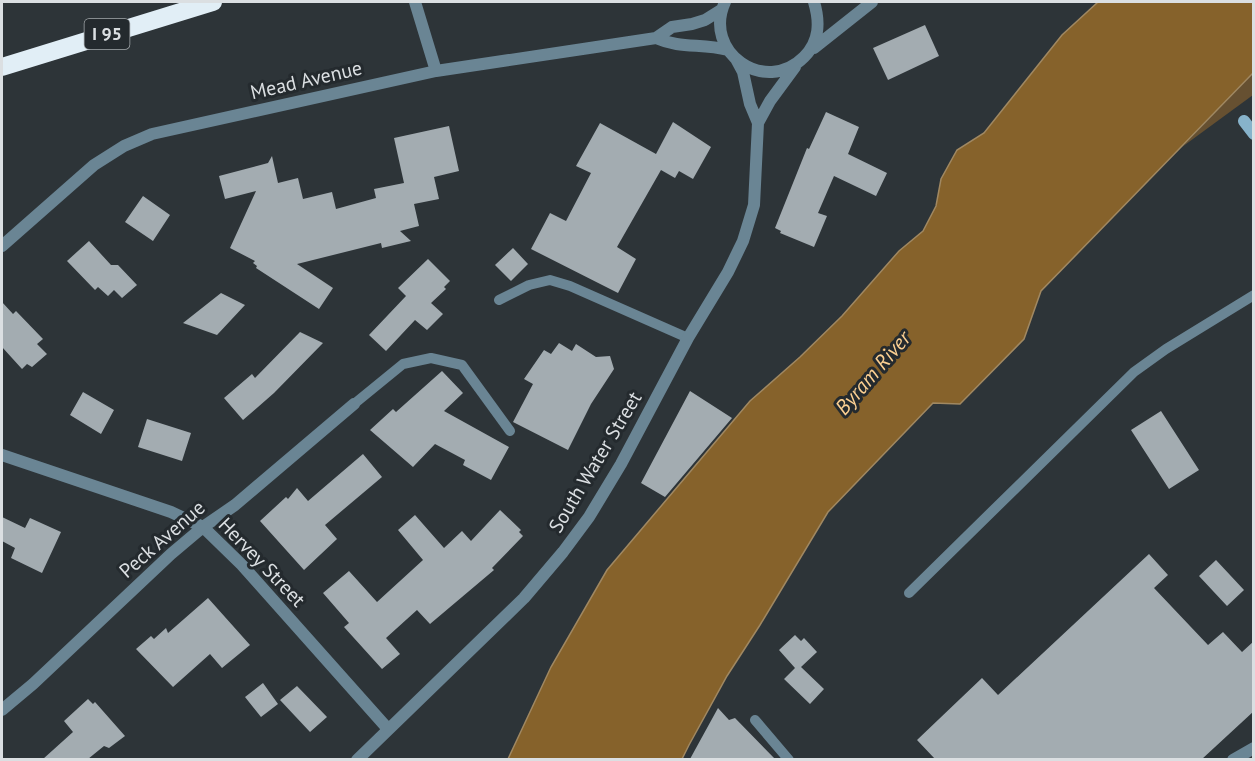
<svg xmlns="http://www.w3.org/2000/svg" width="1255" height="761" viewBox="0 0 1255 761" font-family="'PT Sans',sans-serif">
<rect width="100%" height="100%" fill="#2d3438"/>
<!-- green -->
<path fill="#665031" d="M 1253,73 L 1253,95 L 1182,147 Z"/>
<!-- water -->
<path fill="#86622b" stroke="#a08862" stroke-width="1.5" d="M 1098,2 L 1253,2 L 1253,73 L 1041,291 L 1024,339 L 960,404 L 933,403 L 828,512 L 760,625 L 727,676 L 689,745 L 682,759 L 508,759 L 551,667 L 607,570 L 750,401 L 800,357 L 842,316 L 899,251 L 923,231 L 936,206 L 941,179 L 957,150 L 984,133 L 1062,35 Z"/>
<!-- building -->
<path fill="#a3acb1" d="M 925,25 L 939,56 L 888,80 L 873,48 Z
M 826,112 L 859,127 L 848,154 L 887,173 L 876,196 L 834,176 L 818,213 L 827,216 L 814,247 L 780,233 L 781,231 L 775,228 L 807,148 L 809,149 Z
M 673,122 L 711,147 L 693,179 L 679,171 L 675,178 L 661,170 L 617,247 L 636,259 L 618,293 L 531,249 L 550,213 L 566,221 L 591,173 L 576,166 L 600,123 L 656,154 Z
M 449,126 L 459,171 L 434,177 L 439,199 L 414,204 L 419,226 L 400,231 L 411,241 L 382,248 L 381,243 L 297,264 L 333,288 L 319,309 L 256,268 L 257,266 L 253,263 L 255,261 L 230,248 L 256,191 L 225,199 L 219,176 L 268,163 L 272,156 L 278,183 L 298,178 L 303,199 L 332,192 L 336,209 L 376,198 L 374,189 L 404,183 L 394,138 Z
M 143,196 L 170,215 L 153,241 L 125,222 Z
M 89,241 L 111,265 L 118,265 L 137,285 L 122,298 L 114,290 L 108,296 L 98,287 L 95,290 L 67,261 Z
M 513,248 L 528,264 L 511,281 L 495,265 Z
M 428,259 L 450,281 L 444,287 L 446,289 L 431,303 L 443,314 L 427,330 L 415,320 L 386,351 L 369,335 L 406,296 L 398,288 Z
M 221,293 L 245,305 L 217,335 L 183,323 Z
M 2,302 L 13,314 L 16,311 L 43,339 L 37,344 L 47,354 L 32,367 L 27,364 L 22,369 L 2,347 Z
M 300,332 L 323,343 L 274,393 L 243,420 L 224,398 L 252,374 L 255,378 Z
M 559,343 L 572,351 L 576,344 L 596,357 L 610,356 L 614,369 L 591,404 L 568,450 L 513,422 L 533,384 L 524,379 L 544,350 L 551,354 Z
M 442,371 L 463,393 L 444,411 L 509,447 L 491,480 L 463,465 L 465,460 L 435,444 L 413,467 L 370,430 L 393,409 L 396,412 Z
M 690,391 L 732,418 L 665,497 L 641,483 Z
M 83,392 L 114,410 L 101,434 L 70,415 Z
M 1161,411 L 1199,470 L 1169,489 L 1131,430 Z
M 147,419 L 191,433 L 182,461 L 138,447 Z
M 363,454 L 382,477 L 325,525 L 337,539 L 304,570 L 260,521 L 286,497 L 288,499 L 297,488 L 308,501 Z
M 500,510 L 521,530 L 519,532 L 523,536 L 492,568 L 494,570 L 430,624 L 417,610 L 386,638 L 400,654 L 382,669 L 344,627 L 349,623 L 323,593 L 349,571 L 377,602 L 423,560 L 398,530 L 415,515 L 444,548 L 462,531 L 471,541 Z
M 2,517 L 25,528 L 30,518 L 61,532 L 42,573 L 11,558 L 15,548 L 2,541 Z
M 1149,554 L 1168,575 L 1154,588 L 1208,645 L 1223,632 L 1242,652 L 1254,641 L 1254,711 L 1202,759 L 935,759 L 917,740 L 982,678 L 998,695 Z
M 1216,560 L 1244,590 L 1227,606 L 1199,576 Z
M 208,598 L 250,645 L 222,668 L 210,654 L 173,687 L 136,649 L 151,636 L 154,639 L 166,628 L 168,633 Z
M 795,635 L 801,641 L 804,638 L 817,652 L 801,667 L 824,689 L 810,704 L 784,679 L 795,668 L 779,650 Z
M 263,683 L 278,704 L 261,717 L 245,697 Z
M 297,686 L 327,717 L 310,732 L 280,700 Z
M 88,699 L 93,704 L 95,702 L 125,736 L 109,748 L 104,746 L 88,759 L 43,759 L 73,732 L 64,721 Z
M 718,708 L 729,720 L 735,718 L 775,759 L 690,759 Z"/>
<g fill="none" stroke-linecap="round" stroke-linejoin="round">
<!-- lane -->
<path stroke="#6a8594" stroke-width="10" d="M 499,300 L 529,285 L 550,280 L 570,286 L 688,338
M 354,404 L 403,364 L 431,358 L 462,365 L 510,431
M 909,593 L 1134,372 L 1166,349 L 1254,295
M 755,720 L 789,760"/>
<!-- street -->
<path stroke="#6a8594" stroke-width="12" d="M 415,2 L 436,71
M 725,2 C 702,52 765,96 804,57 C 820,41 820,22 814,2
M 656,38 C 681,49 701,43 728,50
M 814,48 L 872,2
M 758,123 L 770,101 L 795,67
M 2,246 L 94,165 L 124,146 L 152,134 L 436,71 L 656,38 L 672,27 L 692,24 L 705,20 L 721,10
M 2,455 L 171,512 L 203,527 L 242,565 L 388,729
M 2,710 L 33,684 L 171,554 L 203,527 L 235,505 L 354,404
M 357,760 L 524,598 L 563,552 L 589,517 L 621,464 L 688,338 L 728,272 L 743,241 L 754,205 L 758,123 L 750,104 L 743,72 L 736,59
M 1233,760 L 1254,748"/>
<!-- secondary -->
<path stroke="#87b3cb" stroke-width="12" d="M 1244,121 L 1254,134"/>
<!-- highway -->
<path stroke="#e1eef6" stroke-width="18" d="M 2,67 L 213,2"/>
</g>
<g text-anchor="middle" stroke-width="6" stroke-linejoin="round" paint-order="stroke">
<!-- shield labels -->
<rect fill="#242a2e" stroke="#a4a9ac" stroke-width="1.5" x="84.5" y="19" width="45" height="30" rx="4.5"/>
<g font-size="18" font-weight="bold" fill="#dbdfe2">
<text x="107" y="40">I 95</text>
</g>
<!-- street labels -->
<g font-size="20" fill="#dbdfe2" stroke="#242a2e">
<text transform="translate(306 80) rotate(-13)" y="7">Mead Avenue</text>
<text transform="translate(595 462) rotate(-59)" y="7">South Water Street</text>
<text transform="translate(162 539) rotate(-41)" y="7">Peck Avenue</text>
<text transform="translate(262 562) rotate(46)" y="7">Hervey Street</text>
</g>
<!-- water labels -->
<g font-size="21" font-style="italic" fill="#fcd092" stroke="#242a2e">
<text transform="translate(873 373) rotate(-49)" y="7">Byram River</text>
</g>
</g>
<!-- border -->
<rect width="1255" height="761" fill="none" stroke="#dbdfe2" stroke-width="6"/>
</svg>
